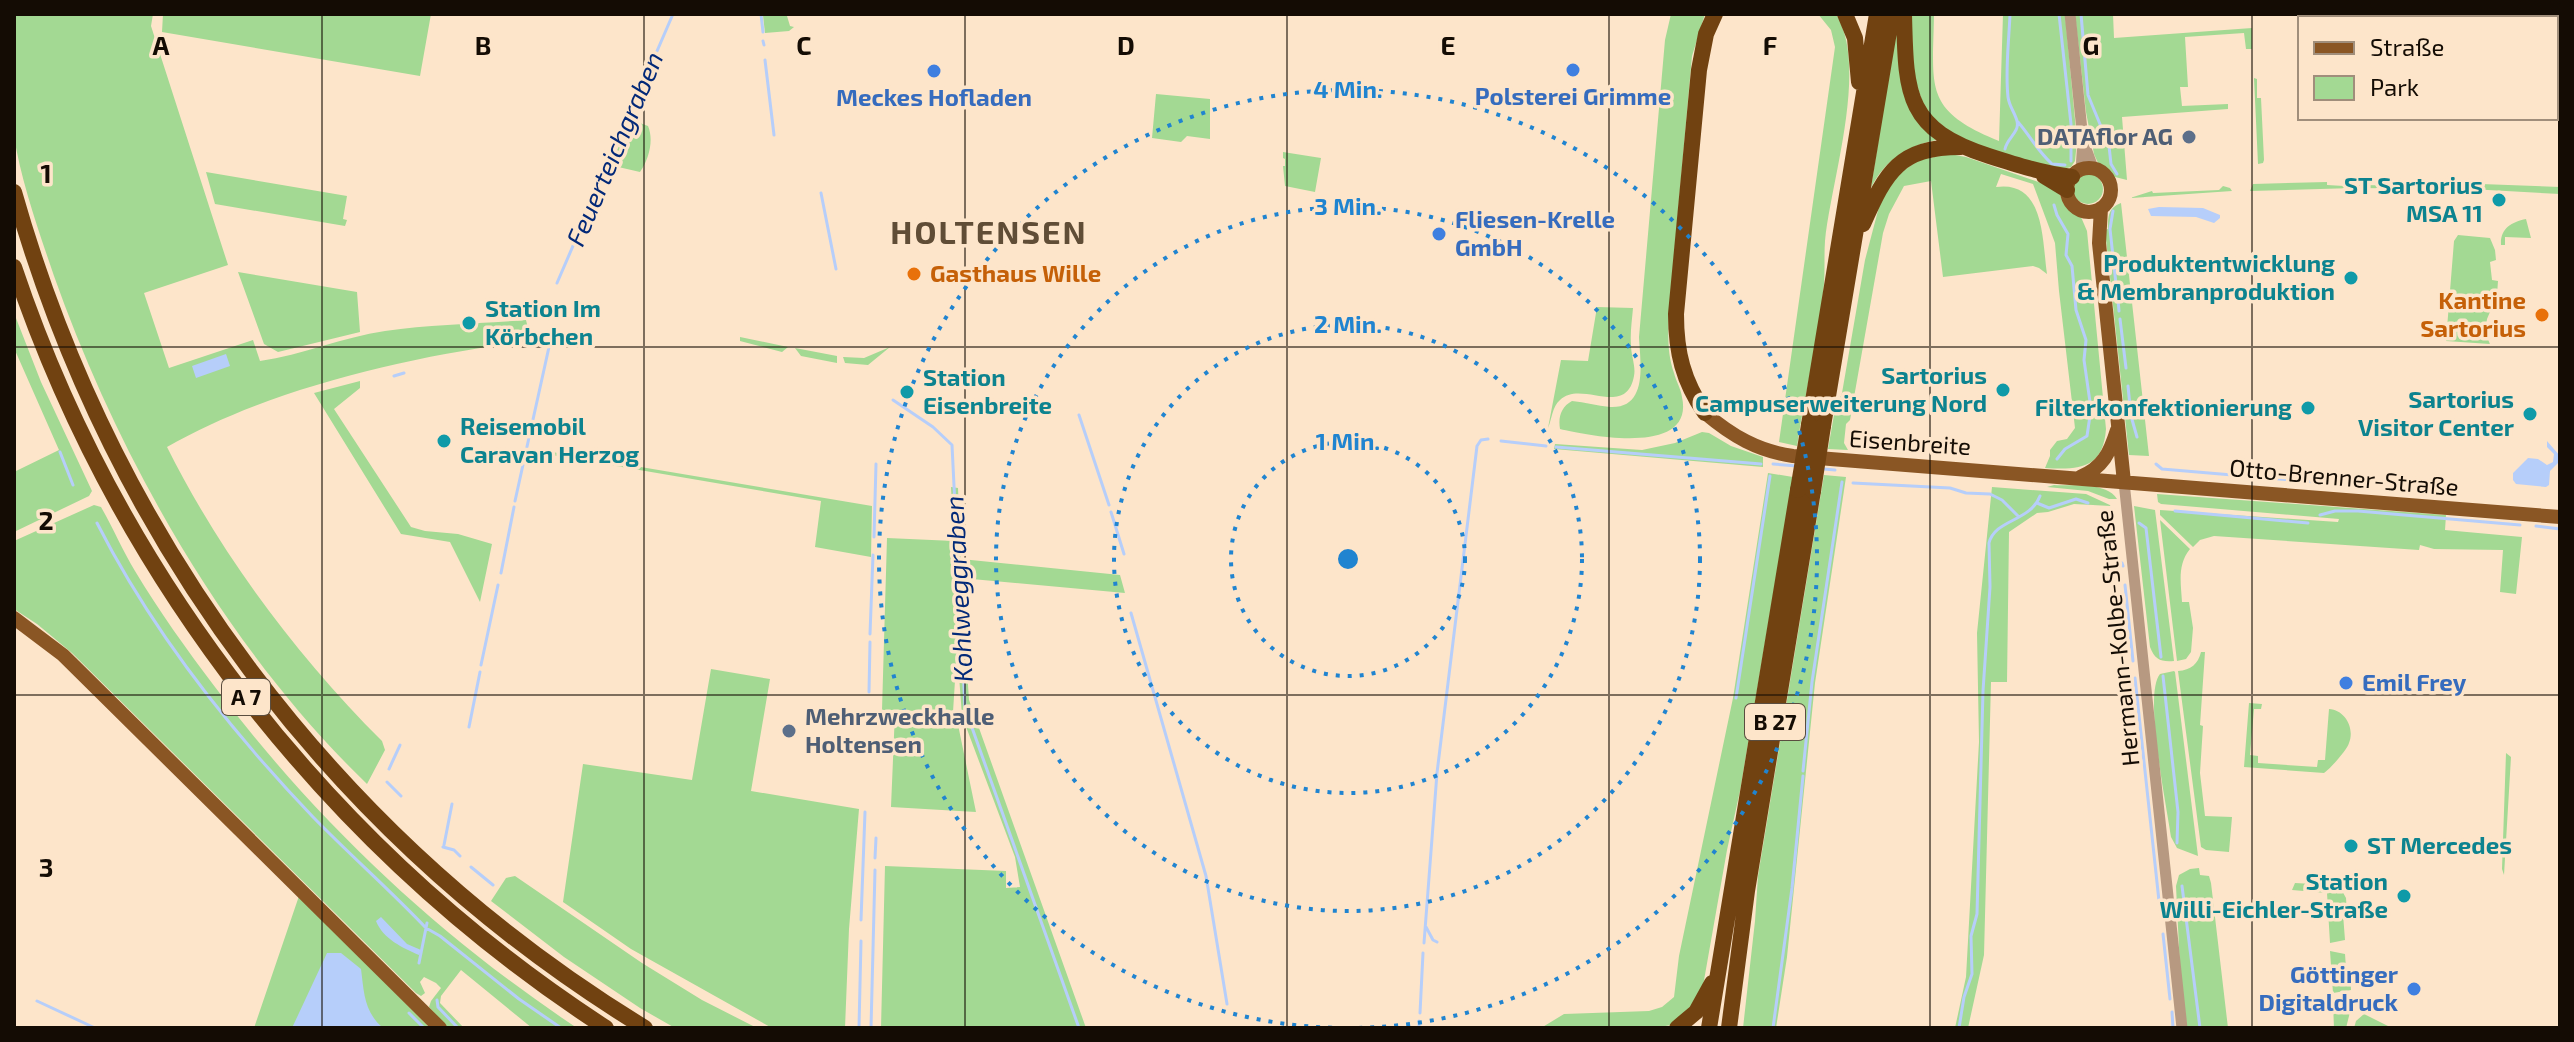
<svg xmlns="http://www.w3.org/2000/svg" width="2574" height="1042" viewBox="0 0 2574 1042" font-family="'Exo 2',sans-serif">
<rect width="100%" height="100%" fill="#fde5ca"/>
<!-- green -->
<path fill="#a3d993" d="M 14,14 L 153,14 L 151,26 L 228,265 L 144,293 L 169,368 L 253,340 L 260,361 C 302,355 343,337 385,331 C 432,324 479,324 526,320 L 531,341 C 413,355 270,388 167,447 C 221,555 297,656 382,741 L 385,750 L 367,784 C 226,648 119,459 54,276 C 39,232 21,181 14,136 C 12,122 14,107 14,93 C 14,67 14,40 14,14 Z
M 163,14 L 431,14 L 420,76 L 162,32 Z
M 1671,14 L 1705,14 L 1692,56 L 1669,312 C 1668,333 1667,353 1674,373 C 1676,381 1681,389 1682,397 C 1695,457 1590,436 1560,429 C 1558,417 1561,407 1572,401 C 1585,402 1597,406 1610,407 C 1649,409 1640,361 1639,337 L 1665,40 Z
M 1818,14 L 1836,14 C 1869,67 1831,180 1825,241 C 1824,255 1825,270 1824,284 C 1819,338 1805,392 1797,446 L 1779,442 L 1835,47 L 1831,30 Z
M 1898,14 C 1901,70 1893,98 1936,140 C 1907,146 1884,161 1871,188 Z
M 1911,14 L 1934,14 C 1933,88 1923,110 1999,141 L 2003,14 L 2065,14 L 2077,141 L 2075,161 L 2071,167 L 2059,170 L 1960,140 L 1926,112 L 1914,77 Z
M 2075,14 L 2113,14 L 2114,38 L 2252,28 L 2252,49 L 2246,49 L 2244,33 L 2185,37 L 2188,87 L 2180,87 L 2182,106 L 2228,104 L 2228,109 L 2122,117 L 2127,180 L 2111,176 L 2098,163 L 2094,154 L 2086,112 Z
M 763,15 L 787,16 L 790,26 L 794,27 L 789,31 L 765,33 Z
M 2254,78 L 2257,79 L 2257,98 L 2261,98 L 2264,160 L 2263,163 L 2258,164 Z
M 1156,94 L 1210,99 L 1210,139 L 1187,136 L 1181,142 L 1152,138 Z
M 637,122 L 648,126 C 654,140 649,159 640,172 L 614,166 L 612,162 L 629,123 Z
M 1283,152 L 1321,158 L 1315,192 L 1285,186 L 1283,166 L 1285,166 L 1285,159 L 1283,158 Z
M 1950,154 L 1966,157 L 2047,185 L 2057,190 L 2065,204 L 2081,217 L 2087,231 L 2106,429 C 2103,469 2079,470 2045,468 L 2050,456 L 2050,450 L 2057,441 L 2067,439 L 2075,428 L 2059,291 L 2055,243 L 2033,184 L 2001,174 L 1996,187 C 2045,180 2042,240 2047,274 L 2039,268 L 2033,266 L 1943,277 L 1931,181 L 1904,186 L 1889,214 L 1883,233 L 1850,420 L 1846,424 L 1844,443 L 1848,450 L 1828,449 L 1834,415 L 1842,393 L 1865,260 L 1880,203 L 1897,175 L 1919,160 Z
M 206,172 L 347,196 L 343,219 L 347,220 L 345,226 L 215,204 Z
M2073 189a15 15 0 1 1 30 0a15 15 0 1 1-30 0Z
M 2327,182 L 2327,185 L 2344,186 L 2345,184 L 2354,184 L 2354,188 L 2250,191 L 2253,184 Z
M 2438,182 L 2446,183 L 2454,189 L 2357,188 L 2356,185 L 2437,186 Z
M 2481,184 L 2560,187 L 2560,194 L 2470,189 Z
M 2223,186 L 2230,188 L 2232,191 L 2130,198 L 2152,191 L 2153,193 L 2219,190 Z
M 2121,203 L 2149,456 L 2129,455 L 2105,230 L 2108,229 C 2108,217 2108,208 2121,203 Z
M 2526,219 L 2531,238 L 2505,237 L 2505,245 L 2501,245 C 2500,229 2511,222 2526,219 Z
M 2458,235 L 2490,238 L 2495,250 L 2496,260 L 2490,262 L 2492,280 L 2498,281 L 2497,295 L 2487,319 L 2485,333 L 2490,344 L 2446,341 L 2454,241 Z
M 238,272 L 357,292 L 360,332 L 278,352 L 264,344 Z
M 1597,307 L 1633,308 C 1632,320 1630,333 1631,345 C 1631,356 1636,366 1634,376 C 1626,419 1581,379 1560,400 C 1552,407 1552,419 1548,428 L 1561,360 L 1588,361 Z
M 14,313 L 41,382 L 92,491 L 89,496 L 14,532 L 14,472 L 59,450 L 14,348 Z
M 740,337 L 788,347 L 782,352 L 740,341 Z
M 890,347 L 868,365 L 845,363 L 843,357 L 864,358 Z
M 795,348 L 837,356 L 837,363 L 801,356 Z
M 360,381 L 360,388 L 334,409 L 411,527 L 425,531 L 458,534 L 492,544 L 480,602 L 450,542 L 401,534 L 314,393 Z
M 1702,432 L 1709,433 L 1731,446 L 1763,457 L 1763,467 L 1554,449 L 1555,444 L 1642,450 L 1675,443 Z
M 528,448 L 872,506 L 871,557 L 815,547 L 821,501 L 528,451 Z
M 1768,473 L 1793,477 L 1740,791 L 1727,850 L 1703,986 L 1691,1008 L 1671,1025 L 1654,1028 L 1541,1028 L 1564,1014 L 1649,1011 L 1662,1007 L 1674,997 L 1679,956 L 1733,698 Z
M 1824,475 L 1846,477 L 1815,683 L 1787,957 L 1776,1028 L 1743,1028 L 1755,921 L 1758,876 Z
M 2054,485 C 2073,486 2107,482 2117,499 L 2109,499 L 2088,491 L 2047,487 Z
M 951,487 L 958,488 L 961,559 L 1120,575 L 1125,593 L 961,578 L 969,700 L 1086,1028 L 881,1028 L 885,866 L 1006,871 L 1006,888 L 1020,887 L 1015,857 L 962,716 L 957,649 L 953,712 L 882,710 L 887,538 L 954,541 Z
M 1992,487 L 2086,494 L 2112,506 L 2074,504 L 2048,512 L 2037,513 L 2009,532 L 2007,682 L 1991,682 L 1984,955 L 1968,1028 L 1955,1028 L 1966,977 L 1979,742 L 1977,633 Z
M 2157,494 L 2446,515 L 2445,530 L 2522,537 L 2516,594 L 2500,592 L 2503,550 L 2434,549 L 2420,545 L 2419,550 L 2214,536 L 2200,540 L 2193,547 L 2160,515 L 2160,510 L 2338,522 L 2339,519 L 2161,504 L 2158,502 Z
M 94,505 L 101,507 C 113,528 123,551 135,571 C 159,611 187,650 215,687 C 316,821 437,935 577,1028 L 532,1028 L 461,970 L 441,996 L 440,1003 L 464,1028 L 448,1028 L 429,1007 L 431,1001 L 441,988 L 436,983 L 424,977 L 420,982 L 425,993 L 421,996 L 416,993 L 72,653 L 37,624 L 14,609 L 14,541 Z
M 2134,506 L 2155,510 L 2174,661 C 2161,662 2155,660 2150,647 Z
M 2160,520 L 2190,549 C 2177,565 2181,583 2182,602 L 2189,602 L 2193,628 L 2191,652 L 2186,659 L 2177,661 Z
M 2201,652 L 2205,652 L 2200,725 L 2203,726 L 2200,773 L 2205,816 L 2232,817 L 2229,852 L 2206,850 L 2201,847 L 2178,671 C 2191,670 2198,664 2201,652 Z
M 711,669 L 770,679 L 751,791 L 859,809 L 849,929 L 845,1028 L 772,1028 L 631,949 L 563,902 L 583,764 L 692,780 Z
M 2174,671 L 2175,672 L 2198,856 L 2177,848 L 2171,837 C 2167,807 2143,694 2160,674 Z
M 2249,703 L 2262,704 L 2261,709 L 2254,709 L 2250,755 L 2258,756 L 2258,763 L 2317,767 L 2318,760 L 2325,760 L 2329,709 C 2345,710 2355,728 2349,743 C 2347,750 2330,769 2324,773 L 2244,767 Z
M 895,712 L 956,715 L 976,812 L 891,807 Z
M 2506,753 L 2511,757 L 2504,875 L 2502,869 Z
M 2199,868 L 2200,875 L 2209,876 L 2211,883 L 2228,1028 L 2187,1028 L 2180,968 L 2176,886 L 2179,875 L 2190,869 Z
M 515,876 L 642,963 L 702,1000 L 757,1028 L 675,1028 L 640,1008 L 564,957 L 491,901 L 506,878 Z
M 2295,883 L 2331,885 L 2336,891 L 2341,889 L 2346,898 L 2347,914 L 2343,914 L 2345,940 L 2330,943 L 2327,893 L 2292,890 Z
M 299,896 L 430,1028 L 254,1028 Z
M 2330,951 L 2345,954 L 2346,968 L 2350,968 L 2351,990 L 2333,993 Z
M 2333,1003 L 2345,1003 L 2350,1012 L 2346,1028 L 2334,1028 Z
M 2364,1014 L 2392,1028 L 2354,1028 L 2356,1021 Z"/>
<!-- water -->
<path fill="#b6cefa" d="M 2159,207 L 2203,208 L 2220,215 L 2220,218 L 2214,223 L 2196,217 L 2151,216 L 2148,209 Z
M 226,354 L 230,366 L 196,378 L 192,366 Z
M 2547,441 L 2560,456 L 2558,463 L 2550,471 L 2549,485 L 2546,487 L 2516,484 L 2513,480 L 2513,473 L 2528,458 L 2538,459 L 2547,465 L 2553,462 L 2554,454 L 2547,447 Z
M 381,917 L 407,944 L 421,950 L 419,955 C 403,948 383,939 376,921 Z
M 327,953 L 341,953 L 361,969 C 364,992 364,1012 383,1028 L 292,1028 Z"/>
<g fill="none" stroke-linecap="round" stroke-linejoin="round">
<!-- stream -->
<path stroke="#b6cefa" stroke-width="3" d="M 761,14 L 763,32
M 2059,14 L 2071,124 L 2071,161
M 2081,14 L 2088,95 L 2109,146 L 2111,164 L 2117,174
M 763,41 L 764,45
M 765,60 L 774,135
M 2018,122 C 2031,137 2036,149 2052,164 L 2065,165
M 2005,149 C 2007,138 2020,132 2017,121 C 2015,113 2009,106 2008,97 C 2005,70 2009,41 2010,14
M 821,193 L 836,269
M 2054,205 L 2057,215 L 2068,234 L 2066,255 L 2072,266 L 2076,310 L 2086,340 L 2084,360 L 2091,409 L 2087,436 L 2065,449 L 2057,459
M 2113,211 L 2110,229 L 2116,284
M 557,283 L 673,14
M 2117,288 L 2119,311
M 2120,319 L 2126,368
M 394,376 L 404,373
M 2128,386 L 2131,416 L 2137,437
M 893,400 L 933,427 L 952,445 L 965,708 L 1079,1028
M 1079,415 L 1109,505
M 1501,441 L 1546,446
M 1556,447 L 1761,464
M 60,452 L 73,485
M 1773,464 L 1797,466
M 2156,464 L 2162,469 L 2315,482
M 1824,469 L 1835,470
M 1853,483 L 1950,488 L 1966,493 L 1990,494 L 2002,500 L 2019,517
M 515,501 L 549,347
M 2037,503 L 2049,508 L 2076,499 L 2088,503
M 2175,511 L 2308,523
M 1111,512 L 1124,554
M 2320,515 L 2335,511 L 2358,511 L 2520,525
M 97,523 C 152,631 229,729 313,817 C 350,855 390,890 426,928 L 440,936 L 519,999 L 561,1028
M 2139,523 L 2146,528 L 2161,657
M 2536,526 L 2560,529
M 874,537 L 876,464
M 2122,563 L 2123,566
M 501,573 L 514,507
M 2125,585 L 2133,661
M 1131,613 L 1206,876 L 1227,1004
M 870,634 L 873,555
M 481,665 L 498,585
M 2163,676 L 2178,812 L 2177,843
M 2135,678 L 2159,901
M 869,692 L 870,642
M 1736,698 L 1770,476
M 469,727 L 480,672
M 389,769 L 400,745
M 1803,771 L 1812,682 L 1842,482
M 387,782 L 401,796
M 444,845 L 452,804
M 443,847 L 454,850 L 460,856
M 875,858 L 876,838
M 471,867 L 493,885
M 2182,886 L 2200,1028
M 861,920 L 865,812
M 1426,927 L 1433,940 L 1437,942
M 2163,934 L 2170,999
M 1424,943 L 1437,773 L 1477,446 L 1481,440 L 1488,439
M 419,963 L 427,923
M 437,1000 L 438,1007 L 458,1028
M 37,1001 L 95,1028
M 2172,1012 L 2173,1028
M 409,1013 L 424,1028
M 1420,1013 L 1423,953
M 859,1028 L 861,941
M 871,1028 L 875,870
M 1419,1028 L 1419,1021
M 1773,1028 L 1792,888 L 1803,776
M 1959,1028 L 1964,997 L 1972,974 L 1971,936 L 1977,914 L 1983,691 L 1990,587 L 1989,543 C 1995,519 2030,522 2040,496"/>
<!-- minor -->
<path stroke="#b79981" stroke-width="11" d="M 2070,14 L 2083,140 L 2081,170
M 2085,146 L 2093,168
M 2124,482 L 2182,1028"/>
<!-- major -->
<path stroke="#8a5624" stroke-width="14" d="M2067 190a22 22 0 1 1 44 0a22 22 0 1 1-44 0Z
M 2101,208 L 2099,243 L 2124,482
M 1705,413 C 1732,436 1758,451 1793,456 L 2560,517
M 2080,477 C 2103,468 2110,452 2117,430
M 14,618 L 63,655 L 440,1028"/>
<!-- highway -->
<path stroke="#714211" stroke-width="16" d="M 1845,14 L 1855,38 L 1859,82
M 1904,14 C 1906,94 1905,129 1989,156 C 2017,165 2042,173 2072,177
M 2044,176 L 2067,190
M 14,192 C 113,541 335,839 645,1028
M 1863,224 C 1886,172 1899,147 1961,147
M 14,267 C 118,577 331,850 606,1028
M 1705,413 C 1683,381 1676,352 1676,314 L 1699,70 L 1706,34 L 1715,14
M 1809,425 L 1877,14
M 1823,426 L 1892,14
M 1677,1028 L 1696,1012 L 1712,983
M 1709,1028 L 1798,490
M 1729,1028 L 1747,891 L 1813,491"/>
<!-- highway-bridge -->
<path stroke="#714211" stroke-width="16" d="M 1798,490 L 1809,425
M 1813,491 L 1823,426"/>
</g>
<!-- grid -->
<path fill="none" stroke="#140c04" stroke-width="2" stroke-opacity="0.55" d="M 322,14 L 322,1028M 644,14 L 644,1028M 965,14 L 965,1028M 1287,14 L 1287,1028M 1609,14 L 1609,1028M 1930,14 L 1930,1028M 2252,14 L 2252,1028M 14,347 L 2560,347M 14,695 L 2560,695"/>
<!-- distance rings -->
<g fill="none" stroke="#2084d0" stroke-width="4" stroke-dasharray="4 8">
<circle cx="1348" cy="559" r="117"/>
<circle cx="1348" cy="559" r="234"/>
<circle cx="1348" cy="559" r="352"/>
<path d="M1344 1028A469 469 0 1 1 1352 1028"/>
</g>
<!-- markers -->
<g fill="#3f7fe0" stroke="#fde5ca" stroke-width="3">
<circle cx="1573" cy="70" r="8"/>
<circle cx="934" cy="71" r="8"/>
<circle cx="1439" cy="234" r="8"/>
<circle cx="2346" cy="683" r="8"/>
<circle cx="2414" cy="989" r="8"/>
</g>
<g fill="#5c6f8a" stroke="#fde5ca" stroke-width="3">
<circle cx="2189" cy="137" r="8"/>
<circle cx="789" cy="731" r="8"/>
</g>
<g fill="#0f9aa8" stroke="#fde5ca" stroke-width="3">
<circle cx="2499" cy="200" r="8"/>
<circle cx="2351" cy="278" r="8"/>
<circle cx="469" cy="323" r="8"/>
<circle cx="2003" cy="390" r="8"/>
<circle cx="907" cy="392" r="8"/>
<circle cx="2308" cy="408" r="8"/>
<circle cx="2530" cy="414" r="8"/>
<circle cx="444" cy="441" r="8"/>
<circle cx="2351" cy="846" r="8"/>
<circle cx="2404" cy="896" r="8"/>
</g>
<g fill="#e8710a" stroke="#fde5ca" stroke-width="3">
<circle cx="914" cy="274" r="8"/>
<circle cx="2542" cy="315" r="8"/>
</g>
<g text-anchor="middle" stroke-width="7" stroke-linejoin="round" paint-order="stroke">
<!-- shield labels -->
<g fill="#fde5ca" stroke="#5a4d3f" stroke-width="2">
<rect x="222" y="679" width="48" height="36" rx="6"/>
<rect x="1745" y="704" width="60" height="36" rx="6"/>
</g>
<g font-size="22" font-weight="bold" fill="#140c04">
<text x="246" y="705">A 7</text>
<text x="1775" y="730">B 27</text>
</g>
<!-- shop labels -->
<g font-size="24" font-weight="bold" fill="#366cbe" stroke="#fde5ca">
<text x="1573" y="105">Polsterei Grimme</text>
<text x="934" y="106">Meckes Hofladen</text>
<text x="1455" y="228" text-anchor="start">Fliesen-Krelle<tspan x="1455" dy="28">GmbH</tspan></text>
<text x="2362" y="691" text-anchor="start">Emil Frey</text>
<text x="2398" y="983" text-anchor="end">Göttinger<tspan x="2398" dy="28">Digitaldruck</tspan></text>
</g>
<!-- service labels -->
<g font-size="24" font-weight="bold" fill="#4e5e75" stroke="#fde5ca" text-anchor="end">
<text x="2173" y="145">DATAflor AG</text>
<text x="805" y="725" text-anchor="start">Mehrzweckhalle<tspan x="805" dy="28">Holtensen</tspan></text>
</g>
<!-- culture labels -->
<g font-size="24" font-weight="bold" fill="#0d838f" stroke="#fde5ca" text-anchor="end">
<text x="2483" y="194">ST Sartorius<tspan x="2483" dy="28">MSA 11</tspan></text>
<text x="2335" y="272">Produktentwicklung<tspan x="2335" dy="28">&amp; Membranproduktion</tspan></text>
<text x="485" y="317" text-anchor="start">Station Im<tspan x="485" dy="28">Körbchen</tspan></text>
<text x="1987" y="384">Sartorius<tspan x="1987" dy="28">Campuserweiterung Nord</tspan></text>
<text x="923" y="386" text-anchor="start">Station<tspan x="923" dy="28">Eisenbreite</tspan></text>
<text x="2514" y="408">Sartorius<tspan x="2514" dy="28">Visitor Center</tspan></text>
<text x="2292" y="416">Filterkonfektionierung</text>
<text x="460" y="435" text-anchor="start">Reisemobil<tspan x="460" dy="28">Caravan Herzog</tspan></text>
<text x="2367" y="854" text-anchor="start">ST Mercedes</text>
<text x="2388" y="890">Station<tspan x="2388" dy="28">Willi-Eichler-Straße</tspan></text>
</g>
<!-- food labels -->
<g font-size="24" font-weight="bold" fill="#c56008" stroke="#fde5ca" text-anchor="start">
<text x="930" y="282">Gasthaus Wille</text>
<text x="2526" y="309" text-anchor="end">Kantine<tspan x="2526" dy="28">Sartorius</tspan></text>
</g>
<!-- street labels -->
<g font-size="24" fill="#140c04" stroke="#fde5ca">
<text transform="translate(1910 443) rotate(4)" y="8">Eisenbreite</text>
<text transform="translate(2344 478) rotate(5)" y="8">Otto-Brenner-Straße</text>
<text transform="translate(2118 638) rotate(-96)" y="8">Hermann-Kolbe-Straße</text>
</g>
<!-- water labels -->
<g font-size="26" font-style="italic" fill="#032978" stroke="#fde5ca">
<text transform="translate(615 149) rotate(-67)" y="9">Feuerteichgraben</text>
<text transform="translate(959 589) rotate(-93)" y="9">Kohlweggraben</text>
</g>
<!-- district labels -->
<g font-size="32" font-weight="bold" letter-spacing="2" fill="#604d36" stroke="#fde5ca">
<text x="989" y="244">HOLTENSEN</text>
</g>
</g>
<g font-size="26" text-anchor="middle" font-weight="bold" fill="#140c04" stroke="#fde5ca" stroke-width="7" stroke-linejoin="round" paint-order="stroke">
<text x="161" y="55">A</text>
<text x="483" y="55">B</text>
<text x="804" y="55">C</text>
<text x="1126" y="55">D</text>
<text x="1448" y="55">E</text>
<text x="1770" y="55">F</text>
<text x="2091" y="55">G</text>
<text x="46" y="183">1</text>
<text x="46" y="530">2</text>
<text x="46" y="877">3</text>
</g>
<circle cx="1348" cy="559" r="12" fill="#2084d0" stroke="#fde5ca" stroke-width="4"/>
<g font-size="24" text-anchor="middle" font-weight="bold" fill="#2084d0" stroke="#fde5ca" stroke-width="7" stroke-linejoin="round" paint-order="stroke">
<text x="1348" y="98">4 Min.</text>
<text x="1348" y="215">3 Min.</text>
<text x="1348" y="333">2 Min.</text>
<text x="1348" y="450">1 Min.</text>
</g>
<!-- border -->
<rect width="2574" height="1042" fill="none" stroke="#140c04" stroke-width="32"/>
<!-- legend -->
<rect x="2298" y="16" width="260" height="104" fill="#fde5ca" stroke="#a08e7b" stroke-width="2"/>
<rect x="2314" y="42" width="40" height="12" fill="#8a5624" stroke="#a08e7b" stroke-width="2"/>
<text x="2370" y="56" font-size="24" fill="#140c04">Straße</text>
<rect x="2314" y="76" width="40" height="24" fill="#a3d993" stroke="#a08e7b" stroke-width="2"/>
<text x="2370" y="96" font-size="24" fill="#140c04">Park</text>
</svg>
